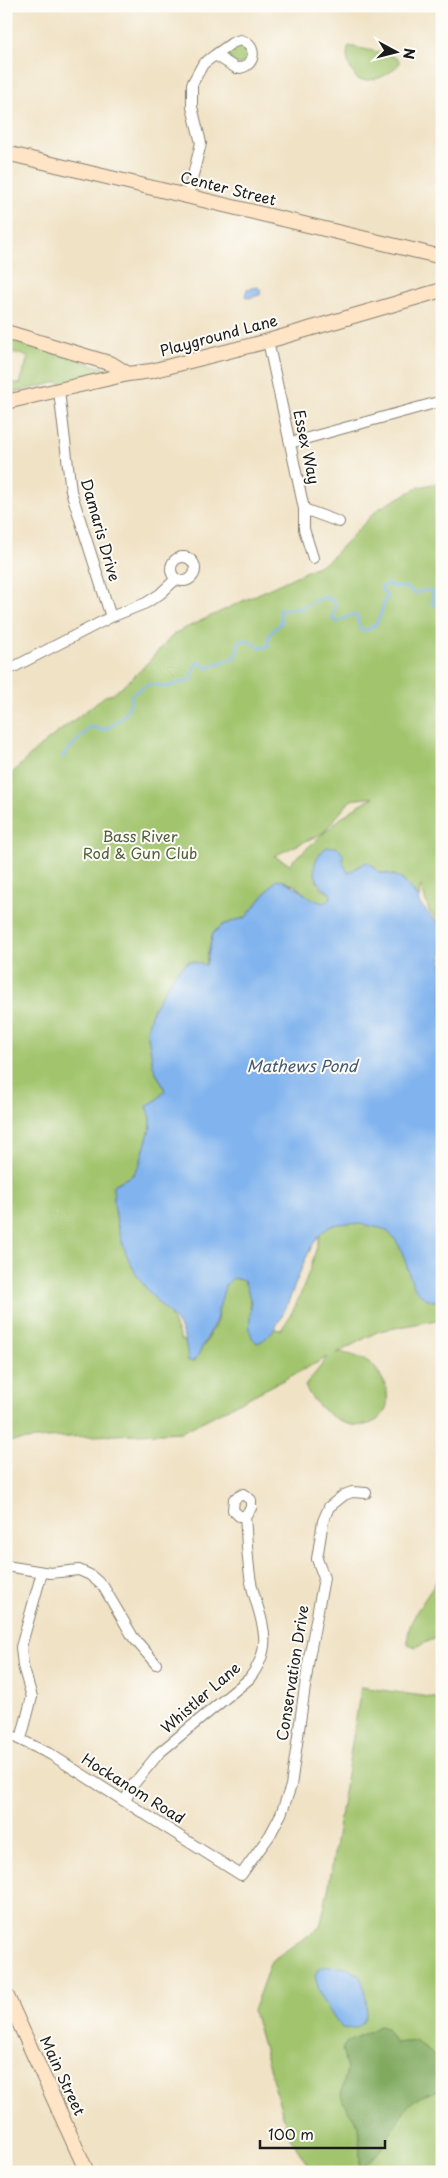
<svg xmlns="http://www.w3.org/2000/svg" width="448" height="2178" viewBox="0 0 448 2178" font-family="'Playpen Sans',sans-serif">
<rect width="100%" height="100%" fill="#fdfcf7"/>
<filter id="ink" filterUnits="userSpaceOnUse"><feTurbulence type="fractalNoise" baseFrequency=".02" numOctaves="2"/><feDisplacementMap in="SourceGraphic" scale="10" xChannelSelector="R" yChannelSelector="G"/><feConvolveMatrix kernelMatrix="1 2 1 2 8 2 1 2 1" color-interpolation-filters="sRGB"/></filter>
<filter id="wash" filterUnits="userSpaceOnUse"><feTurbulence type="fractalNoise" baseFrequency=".0096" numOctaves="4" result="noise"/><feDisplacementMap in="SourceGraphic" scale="20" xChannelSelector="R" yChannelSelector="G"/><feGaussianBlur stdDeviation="1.12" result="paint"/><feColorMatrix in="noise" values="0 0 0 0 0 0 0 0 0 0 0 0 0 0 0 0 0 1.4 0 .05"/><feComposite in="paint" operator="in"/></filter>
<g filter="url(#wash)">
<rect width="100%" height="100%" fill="#f0e2c5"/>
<!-- green -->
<path fill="#a2c46d" stroke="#5f7044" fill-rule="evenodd" d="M229 54a10 10 0 1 1 20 0a10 10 0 1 1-20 0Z
M 349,46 L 388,54 L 398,59 L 400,63 C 389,76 374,82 358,80 C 350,70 344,58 349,46 Z
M 6,337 L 113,371 L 61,385 L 59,382 L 6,394 L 6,381 L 20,384 L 28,357 L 13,352 L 6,375 Z
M 442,482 L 442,926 L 429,911 L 421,886 L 419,897 C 402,883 406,874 379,873 L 374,866 L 359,866 L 348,874 L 343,862 L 316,880 L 321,888 L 330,893 L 331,897 L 325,903 L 313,901 L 295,885 L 277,880 L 246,917 L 223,925 L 213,933 L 205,965 L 189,961 L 177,971 L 165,989 L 151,1051 L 153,1066 L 165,1090 L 158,1099 L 147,1106 L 151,1118 L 151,1126 L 139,1166 L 133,1175 L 118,1183 L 115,1203 L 118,1229 L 138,1253 L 160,1292 L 181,1340 L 204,1346 L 217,1321 L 218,1303 L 211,1262 L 249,1280 L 250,1308 L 260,1327 L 281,1330 C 302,1301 312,1263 322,1229 L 356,1211 L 442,1253 L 442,1319 L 379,1331 L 337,1353 L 341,1352 C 349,1355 363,1357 370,1363 C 385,1376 397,1406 377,1420 C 351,1438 315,1409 305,1386 L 328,1357 L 182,1432 L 47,1438 L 6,1442 L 6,779 L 39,747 L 105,696 L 113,694 L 137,674 L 175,633 L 328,561 L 378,509 L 419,487 ZM 374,797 L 359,805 L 341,818 L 289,864 L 274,856 L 323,833 L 351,800 Z
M 442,1567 L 442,1637 L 438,1637 L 416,1647 L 408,1644 C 405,1614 435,1594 442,1567 Z
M 361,1687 L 442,1699 L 442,2172 L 312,2172 L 288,2134 L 253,2011 L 271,1961 L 320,1927 L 329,1885 Z"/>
<!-- forest -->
<path fill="#81aa60" stroke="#4e633e" d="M 380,2026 L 386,2028 L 395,2043 L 415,2041 L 442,2061 L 442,2089 C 432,2093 417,2096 410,2104 C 393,2121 383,2158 360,2168 L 359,2126 L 344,2104 L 341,2095 L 347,2069 L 342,2049 L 347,2042 Z"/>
<!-- water -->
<path fill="#81b4ee" stroke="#4e6885" d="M 258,287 L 261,290 L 260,295 L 248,298 L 245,296 L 247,289 Z
M 327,847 L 337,847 L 343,854 L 343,862 L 348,873 L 366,862 L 374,866 L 379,873 C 406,875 402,883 419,897 L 419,903 L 442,928 L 442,1302 C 402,1301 414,1259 392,1236 C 388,1232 385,1229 380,1228 C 366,1225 352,1222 338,1224 C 298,1231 295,1327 258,1343 C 245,1336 251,1318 251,1305 C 250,1297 247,1288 244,1281 L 233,1278 L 225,1286 L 216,1320 L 195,1361 L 188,1361 C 185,1316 166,1317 143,1284 C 122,1255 114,1220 113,1185 L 133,1175 L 139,1166 L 151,1126 L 151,1118 L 147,1106 L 158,1099 L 165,1090 L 153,1066 L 147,1030 L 152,1011 L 165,989 L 177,971 L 189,961 L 206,965 L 213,933 L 223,925 L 246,917 L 277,879 C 300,884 302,899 325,903 L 331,897 L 330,893 C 312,882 308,860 327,847 Z
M 329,1966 L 347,1968 L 361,1976 C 365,1994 378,2033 342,2028 L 322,2000 L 315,1976 L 319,1968 Z"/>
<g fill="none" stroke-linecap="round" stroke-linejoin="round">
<!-- stream -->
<path stroke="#81b4ee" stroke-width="2.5" d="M 62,757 L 90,727 L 104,730 C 119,721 131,712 132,694 L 149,684 L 167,687 L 191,680 L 195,665 L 201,663 L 207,668 L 236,657 L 239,642 L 246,640 L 261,648 L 268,646 L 269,635 L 282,622 L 279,613 L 280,609 L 299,609 L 323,597 L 332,600 L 336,606 L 332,619 L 337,622 L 351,615 L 357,616 L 360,629 L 365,631 C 368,629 373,627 376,624 C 378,621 386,599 387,596 L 381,588 L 387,584 L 394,587 L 406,587 L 414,593 L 428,590 L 433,592 L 432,603 L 436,606 L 442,605"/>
</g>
</g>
<g filter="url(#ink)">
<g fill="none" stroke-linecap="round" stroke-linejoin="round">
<defs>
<path id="street" d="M 240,40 C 259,44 256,69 236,68 L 215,55 L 232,43 Z
M 188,195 L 201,143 L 192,107 L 192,84 L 203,64 L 215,55
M 268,341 L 304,509 L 304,529 L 313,558
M 59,391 L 71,491 L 111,617
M 290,443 L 442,401
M 304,509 L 339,522
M171 569a12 12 0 1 1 24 0a12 12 0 1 1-24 0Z
M 6,671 L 111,617 L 146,603 L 160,594 L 176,579
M 6,1566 L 50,1573 L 79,1570 L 90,1575 L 103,1586 L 133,1637 L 156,1664
M 6,1733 L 50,1754 L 241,1875 L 270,1835 L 281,1814 L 291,1786 L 309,1658 L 324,1578 L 317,1559 L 323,1521 L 329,1507 L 344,1495 L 352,1492 L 366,1493
M 21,1739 L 32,1697 L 23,1666 L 21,1647 L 42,1572
M 125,1801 L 133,1785 L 159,1753 L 249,1679 C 276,1645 261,1622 252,1587 C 247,1565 247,1539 245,1516 L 251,1508 L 251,1500 L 243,1494 L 234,1499 L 233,1510 L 239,1516 L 245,1516"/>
<path id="secondary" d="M 6,153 L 442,257
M 6,332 L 112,364 L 128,374 L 151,371 L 268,341 L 442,290
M 6,402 L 128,374
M 6,1994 L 87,2172"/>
</defs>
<!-- street casing -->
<use href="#street" stroke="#867f70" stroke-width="12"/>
<!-- secondary casing -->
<use href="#secondary" stroke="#867f70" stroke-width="16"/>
<!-- street -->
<use href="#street" stroke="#fff" stroke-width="10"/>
<!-- secondary -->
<use href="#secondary" stroke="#ffe4c6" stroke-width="14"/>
</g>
</g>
<g text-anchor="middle" stroke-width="4" stroke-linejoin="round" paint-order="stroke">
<!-- street labels -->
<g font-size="15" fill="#1c1c1c" stroke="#fdfcf7">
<text transform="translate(228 189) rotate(14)" y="5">Center Street</text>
<text transform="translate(219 336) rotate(-15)" y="5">Playground Lane</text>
<text transform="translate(306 447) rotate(78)" y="5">Essex Way</text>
<text transform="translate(100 530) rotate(74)" y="5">Damaris Drive</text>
<text transform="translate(293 1673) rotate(-81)" y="5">Conservation Drive</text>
<text transform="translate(201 1698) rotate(-41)" y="5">Whistler Lane</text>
<text transform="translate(133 1789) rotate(32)" y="5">Hockanom Road</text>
<text transform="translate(62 2076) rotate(65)" y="5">Main Street</text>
</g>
<!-- park labels -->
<g font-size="15" fill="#525f3c" stroke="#fdfcf7">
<text x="140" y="842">Bass River<tspan x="140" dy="17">Rod &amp; Gun Club</tspan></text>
</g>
<!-- water labels -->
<g font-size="16" font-style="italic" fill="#445970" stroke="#fdfcf7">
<text x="302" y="1072">Mathews Pond</text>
</g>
</g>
<!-- margin -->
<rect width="448" height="2178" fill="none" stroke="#fdfcf7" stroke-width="25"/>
<!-- north arrow -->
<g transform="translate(396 52) rotate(97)" stroke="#fdfcf7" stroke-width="4" paint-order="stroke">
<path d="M0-4L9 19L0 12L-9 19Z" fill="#1c1c1c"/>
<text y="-8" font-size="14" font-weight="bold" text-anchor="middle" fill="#1c1c1c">N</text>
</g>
<!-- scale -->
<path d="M260 2140v8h125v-8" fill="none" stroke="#1c1c1c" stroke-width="2.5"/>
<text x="268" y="2140" font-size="15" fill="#1c1c1c" stroke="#fdfcf7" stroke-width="4" paint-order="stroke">100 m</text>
</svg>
